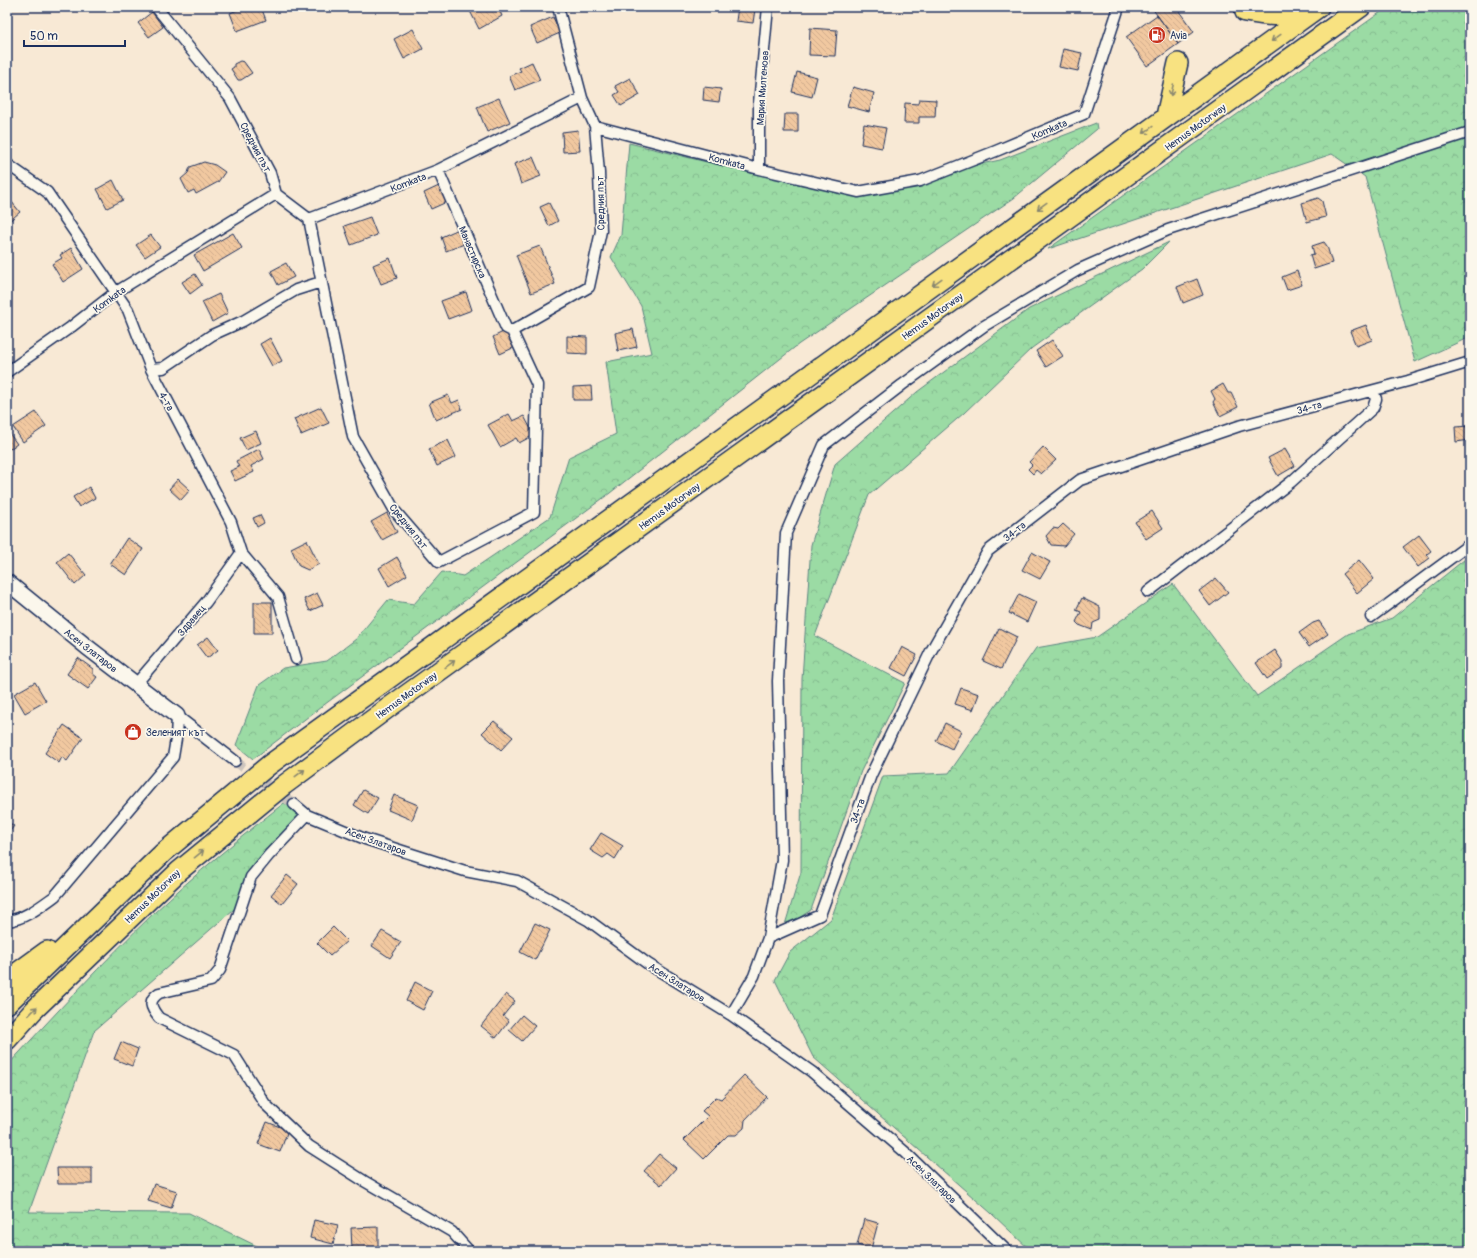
<svg xmlns="http://www.w3.org/2000/svg" width="1477" height="1258" viewBox="0 0 1477 1258" font-family="Pangolin,sans-serif">
<defs>
<pattern id="forest-crowns" width="20" height="18" patternUnits="userSpaceOnUse"><rect width="20" height="18" fill="#9bdba4"/><path d="M2 6a3 3 0 1 1 6 0M12 15a3 3 0 1 1 6 0" fill="none" stroke="#85bc90"/></pattern>
<pattern id="building-back-hatch" width="6" height="6" patternUnits="userSpaceOnUse"><rect width="6" height="6" fill="#f1c8a0"/><path d="M-1 5l2 2M0 0l6 6M5-1l2 2" fill="none" stroke="#ceac8c"/></pattern>
</defs>
<rect width="100%" height="100%" fill="#f8e9d5"/>
<filter id="ink" filterUnits="userSpaceOnUse"><feTurbulence type="fractalNoise" baseFrequency=".025" numOctaves="2"/><feDisplacementMap in="SourceGraphic" scale="8" xChannelSelector="R" yChannelSelector="G"/><feConvolveMatrix kernelMatrix="1 2 1 2 8 2 1 2 1" color-interpolation-filters="sRGB"/></filter>
<g filter="url(#ink)">
<!-- forest -->
<path fill="url(#forest-crowns)" stroke="#5b8581" d="M 1388,7 L 1470,7 L 1470,337 L 1415,362 L 1365,177 L 1332,154 L 1048,249 Z
M 1096,123 L 1097,129 L 1014,198 L 799,344 L 610,493 L 309,716 L 253,759 L 236,745 L 259,685 L 283,668 L 327,661 L 356,639 L 388,600 L 414,604 L 442,572 L 463,576 L 550,517 L 569,457 L 616,434 L 606,362 L 652,353 L 641,306 L 611,257 L 621,235 L 629,143 L 768,177 L 870,188 L 1000,160 Z
M 1169,242 L 1142,269 L 1032,348 L 964,413 L 869,495 L 815,636 L 905,683 L 861,771 L 811,910 L 784,928 L 801,872 L 802,679 L 811,545 L 835,464 L 917,392 L 1029,309 Z
M 1470,555 L 1470,1251 L 1031,1251 L 991,1213 L 813,1057 L 775,980 L 790,952 L 831,919 L 883,776 L 949,773 L 1036,648 L 1097,637 L 1173,584 L 1257,696 L 1348,634 L 1392,618 Z
M 284,803 L 303,814 L 263,855 L 241,903 L 94,1031 L 29,1212 L 189,1213 L 267,1251 L 7,1251 L 7,1066 C 55,1014 103,962 154,913 C 195,874 240,838 284,803 Z"/>
<!-- building -->
<path fill="url(#building-back-hatch)" stroke="#1b2f5e" d="M 245,7 L 261,7 L 266,20 L 237,31 L 230,13 Z
M 468,7 L 498,7 L 502,16 L 479,29 Z
M 738,7 L 755,9 L 753,23 L 736,21 Z
M 1154,7 L 1176,7 L 1194,32 L 1178,44 L 1152,8 Z
M 152,12 L 163,27 L 149,37 L 138,23 Z
M 1157,15 L 1178,44 L 1147,66 L 1126,37 Z
M 553,17 L 560,33 L 537,43 L 530,27 Z
M 810,28 L 837,30 L 835,56 L 809,55 Z
M 413,29 L 423,49 L 404,59 L 394,39 Z
M 1063,49 L 1082,53 L 1078,71 L 1059,67 Z
M 240,61 L 244,62 L 252,73 L 241,80 L 238,80 L 231,69 L 234,67 L 234,64 Z
M 532,62 L 540,80 L 515,90 L 509,76 L 521,71 L 519,68 Z
M 797,72 L 817,77 L 812,97 L 792,92 Z
M 630,78 L 640,95 L 621,106 L 614,95 L 619,92 L 615,86 Z
M 704,87 L 721,89 L 719,102 L 703,100 Z
M 853,87 L 874,93 L 869,112 L 847,106 Z
M 499,98 L 510,122 L 487,132 L 477,107 Z
M 919,99 L 936,100 L 935,117 L 919,117 L 919,123 L 904,123 L 905,103 L 918,104 Z
M 785,114 L 798,114 L 798,132 L 784,132 Z
M 864,124 L 886,128 L 882,148 L 861,144 Z
M 578,130 L 580,151 L 563,152 L 562,132 Z
M 533,157 L 541,176 L 521,184 L 514,164 Z
M 204,162 L 215,165 L 225,172 L 218,182 L 196,194 L 194,190 L 188,193 L 181,179 L 188,173 L 190,167 Z
M 113,180 L 123,200 L 107,208 L 97,189 Z
M 441,185 L 449,201 L 431,209 L 424,193 Z
M 7,196 L 20,212 L 7,223 Z
M 1318,198 L 1322,201 L 1326,217 L 1307,222 L 1302,203 Z
M 549,203 L 558,221 L 549,226 L 540,207 Z
M 370,217 L 377,235 L 351,245 L 344,226 Z
M 461,228 L 467,243 L 446,251 L 441,237 Z
M 233,233 L 242,248 L 203,271 L 194,255 Z
M 151,235 L 160,247 L 145,257 L 136,245 Z
M 1324,242 L 1327,246 L 1332,263 L 1314,269 L 1310,255 L 1314,254 L 1312,246 Z
M 540,246 L 555,284 L 531,293 L 516,255 Z
M 71,248 L 83,269 L 63,282 L 52,264 L 62,258 L 60,255 Z
M 390,258 L 397,278 L 381,284 L 373,265 Z
M 286,263 L 294,277 L 278,285 L 271,271 Z
M 1297,271 L 1302,285 L 1287,290 L 1282,277 Z
M 195,274 L 202,285 L 190,294 L 182,282 Z
M 1197,279 L 1203,295 L 1183,303 L 1177,287 Z
M 466,292 L 472,310 L 448,319 L 441,301 Z
M 219,294 L 228,313 L 212,322 L 202,302 Z
M 1366,325 L 1372,340 L 1356,346 L 1350,331 Z
M 633,329 L 637,347 L 618,351 L 615,333 Z
M 507,330 L 515,347 L 500,354 L 493,337 Z
M 567,336 L 587,337 L 587,354 L 567,353 Z
M 270,338 L 282,361 L 272,366 L 260,344 Z
M 1052,340 L 1063,356 L 1046,367 L 1036,351 Z
M 1223,384 L 1228,393 L 1231,393 L 1238,407 L 1220,416 L 1213,402 L 1215,399 L 1211,391 Z
M 591,386 L 592,400 L 573,400 L 573,387 Z
M 448,395 L 452,403 L 459,400 L 462,409 L 436,420 L 429,403 Z
M 321,407 L 329,423 L 301,435 L 294,419 Z
M 36,412 L 46,426 L 23,442 L 13,427 Z
M 509,414 L 513,421 L 524,416 L 534,435 L 519,443 L 516,438 L 500,447 L 488,425 Z
M 1470,426 L 1470,440 L 1456,442 L 1455,427 Z
M 7,430 L 17,444 L 7,451 Z
M 256,431 L 261,443 L 246,450 L 240,438 Z
M 448,440 L 456,457 L 437,466 L 429,449 Z
M 1043,447 L 1056,460 L 1041,474 L 1036,470 L 1033,474 L 1028,469 L 1032,465 L 1029,462 Z
M 259,449 L 264,459 L 251,466 L 254,472 L 235,481 L 230,471 L 239,467 L 236,461 Z
M 1285,449 L 1295,466 L 1278,476 L 1268,458 Z
M 178,479 L 190,490 L 181,500 L 169,489 Z
M 89,487 L 95,498 L 79,507 L 73,497 Z
M 1152,511 L 1163,528 L 1146,539 L 1135,522 Z
M 387,513 L 397,532 L 382,540 L 371,522 Z
M 260,515 L 264,523 L 257,527 L 253,518 Z
M 1063,524 L 1074,534 L 1064,546 L 1051,545 L 1046,536 L 1053,528 L 1058,529 Z
M 1419,535 L 1431,551 L 1427,554 L 1430,558 L 1418,567 L 1403,547 Z
M 127,538 L 143,549 L 126,575 L 110,564 Z
M 307,540 L 319,564 L 308,570 L 299,566 L 291,548 Z
M 1032,552 L 1050,562 L 1040,579 L 1022,570 Z
M 68,553 L 86,575 L 75,585 L 57,562 Z
M 397,557 L 407,575 L 389,586 L 379,568 Z
M 1359,560 L 1374,579 L 1357,593 L 1342,574 Z
M 1216,578 L 1228,592 L 1210,606 L 1199,591 Z
M 317,593 L 323,605 L 310,611 L 304,599 Z
M 1019,594 L 1036,602 L 1027,622 L 1009,613 Z
M 1082,598 L 1100,607 L 1100,620 L 1093,623 L 1092,630 L 1079,625 L 1076,622 L 1081,612 L 1076,610 Z
M 254,602 L 272,602 L 272,633 L 254,633 Z
M 1319,621 L 1328,634 L 1309,647 L 1299,633 L 1313,623 Z
M 999,628 L 1017,637 L 1001,669 L 983,661 Z
M 208,637 L 218,650 L 207,658 L 197,645 Z
M 902,647 L 917,655 L 906,676 L 891,668 Z
M 1275,650 L 1282,661 L 1282,669 L 1267,679 L 1256,663 Z
M 78,658 L 93,669 L 93,674 L 97,677 L 88,689 L 67,674 Z
M 35,682 L 46,701 L 25,713 L 14,694 Z
M 961,688 L 979,694 L 973,710 L 955,704 Z
M 494,721 L 513,737 L 501,750 L 482,733 Z
M 945,723 L 961,731 L 952,749 L 936,741 Z
M 64,725 L 83,738 L 67,761 L 62,757 L 59,763 L 45,753 Z
M 363,790 L 378,798 L 368,814 L 354,805 Z
M 394,795 L 418,805 L 412,820 L 388,810 Z
M 7,821 L 14,826 L 7,835 Z
M 601,833 L 623,846 L 615,859 L 608,854 L 603,858 L 590,850 Z
M 287,875 L 298,884 L 282,904 L 271,895 Z
M 535,923 L 550,930 L 535,960 L 520,952 Z
M 333,927 L 347,941 L 330,956 L 317,943 Z
M 382,931 L 401,942 L 390,958 L 372,946 Z
M 415,982 L 432,991 L 423,1010 L 406,1001 Z
M 506,994 L 515,1001 L 503,1016 L 509,1021 L 496,1038 L 481,1026 Z
M 522,1015 L 535,1026 L 522,1041 L 509,1030 Z
M 121,1042 L 138,1049 L 132,1066 L 114,1059 Z
M 744,1075 L 767,1097 L 745,1120 L 744,1128 L 736,1135 L 728,1135 L 704,1159 L 684,1140 L 708,1116 L 702,1111 L 716,1097 L 721,1099 Z
M 267,1122 L 288,1130 L 280,1152 L 258,1144 Z
M 659,1154 L 676,1168 L 661,1185 L 644,1171 Z
M 57,1168 L 92,1168 L 92,1184 L 58,1184 Z
M 154,1184 L 177,1191 L 171,1208 L 148,1201 Z
M 864,1219 L 878,1223 L 871,1249 L 857,1245 Z
M 314,1220 L 338,1225 L 333,1244 L 310,1238 Z
M 378,1227 L 378,1249 L 352,1250 L 351,1228 Z"/>
<g fill="none" stroke-linecap="round" stroke-linejoin="round">
<!-- street-tunnel -->
<path stroke="#ccc4bd" stroke-width="10" stroke-dasharray="10 5" stroke-linecap="butt" d="M 235,761 L 294,804"/>
<defs>
<path id="street" d="M 156,7 L 230,98 L 270,173 L 276,194 L 309,219 L 353,437 L 395,511 L 439,562 L 534,512 L 537,385 L 512,331 L 589,287 L 601,231 L 599,173 L 595,126
M 558,7 L 582,98 L 595,126 L 759,169 L 858,192 L 920,181 L 996,151 L 1084,114 L 1119,7
M 7,164 L 47,192 L 128,310 L 151,369 L 231,522 L 241,553 L 278,597 L 296,659
M 759,169 L 759,103 L 768,7
M 438,170 L 506,328 L 512,331
M 309,219 L 438,170 L 582,98
M 151,369 L 163,368 L 212,335 L 243,321 L 296,290 L 321,282
M 7,372 L 71,327 L 116,292 L 276,194
M 1148,592 L 1291,482 L 1373,408 L 1376,399 L 1373,391
M 1371,617 L 1470,544
M 136,684 L 206,602 L 241,553
M 177,716 L 235,761
M 294,804 L 307,815 L 365,839 L 465,871 L 517,881 L 588,920 L 648,964 L 731,1015 L 812,1072 L 905,1152 L 1007,1251
M 307,815 L 269,855 L 251,877 L 220,970 L 211,981 L 159,993 C 147,1001 151,1008 159,1018 L 234,1055 L 265,1104 L 309,1146 L 364,1181 L 452,1232 L 469,1251
M 7,921 C 25,919 41,906 55,896 L 173,757 L 176,739 L 177,716
M 768,938 L 820,915 L 871,775 L 931,651 L 988,551 L 1080,480 L 1239,426 L 1408,381 L 1470,362
M 731,1015 L 754,976 L 768,938 L 782,860 L 778,681 L 786,533 L 824,445 L 902,385 L 984,326 L 1078,270 L 1168,230 L 1470,132"/>
<path id="secondary" d="M 7,582 L 87,647 L 177,716"/>
<path id="highway" d="M 1245,12 C 1266,16 1284,19 1303,7
M 1166,116 L 1178,63
M 7,980 L 47,951
M 7,1004 L 163,853 L 269,765 L 1319,7
M 7,1040 L 34,1010 L 179,871 L 284,785 L 388,708 L 1361,7"/>
</defs>
<!-- street casing -->
<use href="#street" stroke="#1b2f5e" stroke-width="13"/>
<!-- secondary casing -->
<use href="#secondary" stroke="#1b2f5e" stroke-width="18"/>
<!-- highway casing -->
<use href="#highway" stroke="#1b2f5e" stroke-width="22"/>
<!-- street -->
<use href="#street" stroke="#fbf7ec" stroke-width="10"/>
<!-- secondary -->
<use href="#secondary" stroke="#fbf7ec" stroke-width="15"/>
<!-- highway -->
<use href="#highway" stroke="#f8e281" stroke-width="19"/>
</g>
<!-- one-way arrows -->
<defs><path id="oneway-shaft" d="M-6 0H5M1.5-3L5.5 0L1.5 3" fill="none" stroke-width="1.6" stroke-linecap="round" stroke-linejoin="round"/></defs>
<g stroke="#8a8870">
<use href="#oneway-shaft" transform="translate(1276 38) rotate(144)"/>
<use href="#oneway-shaft" transform="translate(1172 90) rotate(103)"/>
<use href="#oneway-shaft" transform="translate(1148 130) rotate(144)"/>
<use href="#oneway-shaft" transform="translate(1042 206) rotate(144)"/>
<use href="#oneway-shaft" transform="translate(937 282) rotate(144)"/>
<use href="#oneway-shaft" transform="translate(450 664) rotate(-36)"/>
<use href="#oneway-shaft" transform="translate(300 773) rotate(-37)"/>
<use href="#oneway-shaft" transform="translate(199 854) rotate(-39)"/>
<use href="#oneway-shaft" transform="translate(33 1011) rotate(-46)"/>
</g>
</g>
<!-- icons -->
<defs>
<symbol id="fuel-disc" viewBox="-11 -11 22 22"><circle r="9.5" fill="#c8321e" stroke="#fbf7ec"/><path d="M-5.5-6h7V0h2V4h1.3V-2.5L3-4.5l.8-.8L6-3V5H2.5V1h-1V6h-7ZM-4.2-4.7v3.2H.2V-4.7Z" fill="#fff"/></symbol>
<symbol id="shop-disc" viewBox="-11 -11 22 22"><circle r="9.5" fill="#c8321e" stroke="#fbf7ec"/><path d="M-5-2.5h2.3a2.7 3.5 0 0 1 5.4 0H5L5.5 6h-11ZM-1.5-2.5h3a1.5 2.3 0 0 0-3 0Z" fill="#fff"/></symbol>
</defs>
<g fill-rule="evenodd">
<use href="#fuel-disc" x="1147" y="25" width="20" height="20"/>
<use href="#shop-disc" x="123" y="722" width="20" height="20"/>
</g>
<g text-anchor="middle" stroke-width="3.5" stroke-linejoin="round" paint-order="stroke">
<!-- poi labels -->
<g font-size="10" fill="#1b2f5e" stroke="#fbf7ec" text-anchor="start">
<text x="1170" y="39">Avia</text>
<text x="146" y="736">Зеленият кът</text>
</g>
<!-- street labels -->
<g font-size="10" fill="#1b2f5e" stroke="#fbf7ec">
<text transform="translate(762 88) rotate(-86)" y="4">Мария Милтенова</text>
<text transform="translate(1195 127) rotate(-36)" y="4">Hemus Motorway</text>
<text transform="translate(1049 129) rotate(-23)" y="4">Komkata</text>
<text transform="translate(256 147) rotate(62)" y="4">Средния път</text>
<text transform="translate(727 161) rotate(15)" y="4">Komkata</text>
<text transform="translate(408 182) rotate(-21)" y="4">Komkata</text>
<text transform="translate(600 203) rotate(-91)" y="4">Средния път</text>
<text transform="translate(473 252) rotate(67)" y="4">Манастирска</text>
<text transform="translate(109 299) rotate(-36)" y="4">Komkata</text>
<text transform="translate(932 316) rotate(-36)" y="4">Hemus Motorway</text>
<text transform="translate(167 401) rotate(62)" y="4">4-та</text>
<text transform="translate(1309 407) rotate(-15)" y="4">34-та</text>
<text transform="translate(669 506) rotate(-36)" y="4">Hemus Motorway</text>
<text transform="translate(409 526) rotate(51)" y="4">Средния път</text>
<text transform="translate(1014 531) rotate(-38)" y="4">34-та</text>
<text transform="translate(191 620) rotate(-50)" y="4">Здравец</text>
<text transform="translate(91 650) rotate(38)" y="4">Асен Златаров</text>
<text transform="translate(406 695) rotate(-36)" y="4">Hemus Motorway</text>
<text transform="translate(857 811) rotate(-70)" y="4">34-та</text>
<text transform="translate(376 841) rotate(20)" y="4">Асен Златаров</text>
<text transform="translate(152 896) rotate(-44)" y="4">Hemus Motorway</text>
<text transform="translate(677 982) rotate(32)" y="4">Асен Златаров</text>
<text transform="translate(932 1179) rotate(44)" y="4">Асен Златаров</text>
</g>
</g>
<!-- margin -->
<rect width="1477" height="1258" fill="none" stroke="#fbf7ec" stroke-width="24"/>
<rect x="12" y="12" width="1453" height="1234" fill="none" stroke="#1b2f5e" stroke-width="1.5" filter="url(#ink)"/>
<!-- scale -->
<path d="M24 40v6h101v-6" fill="none" stroke="#1b2f5e" stroke-width="2"/>
<text x="30" y="40" font-size="12" fill="#1b2f5e" stroke="#fbf7ec" stroke-width="3" paint-order="stroke">50 m</text>
</svg>
